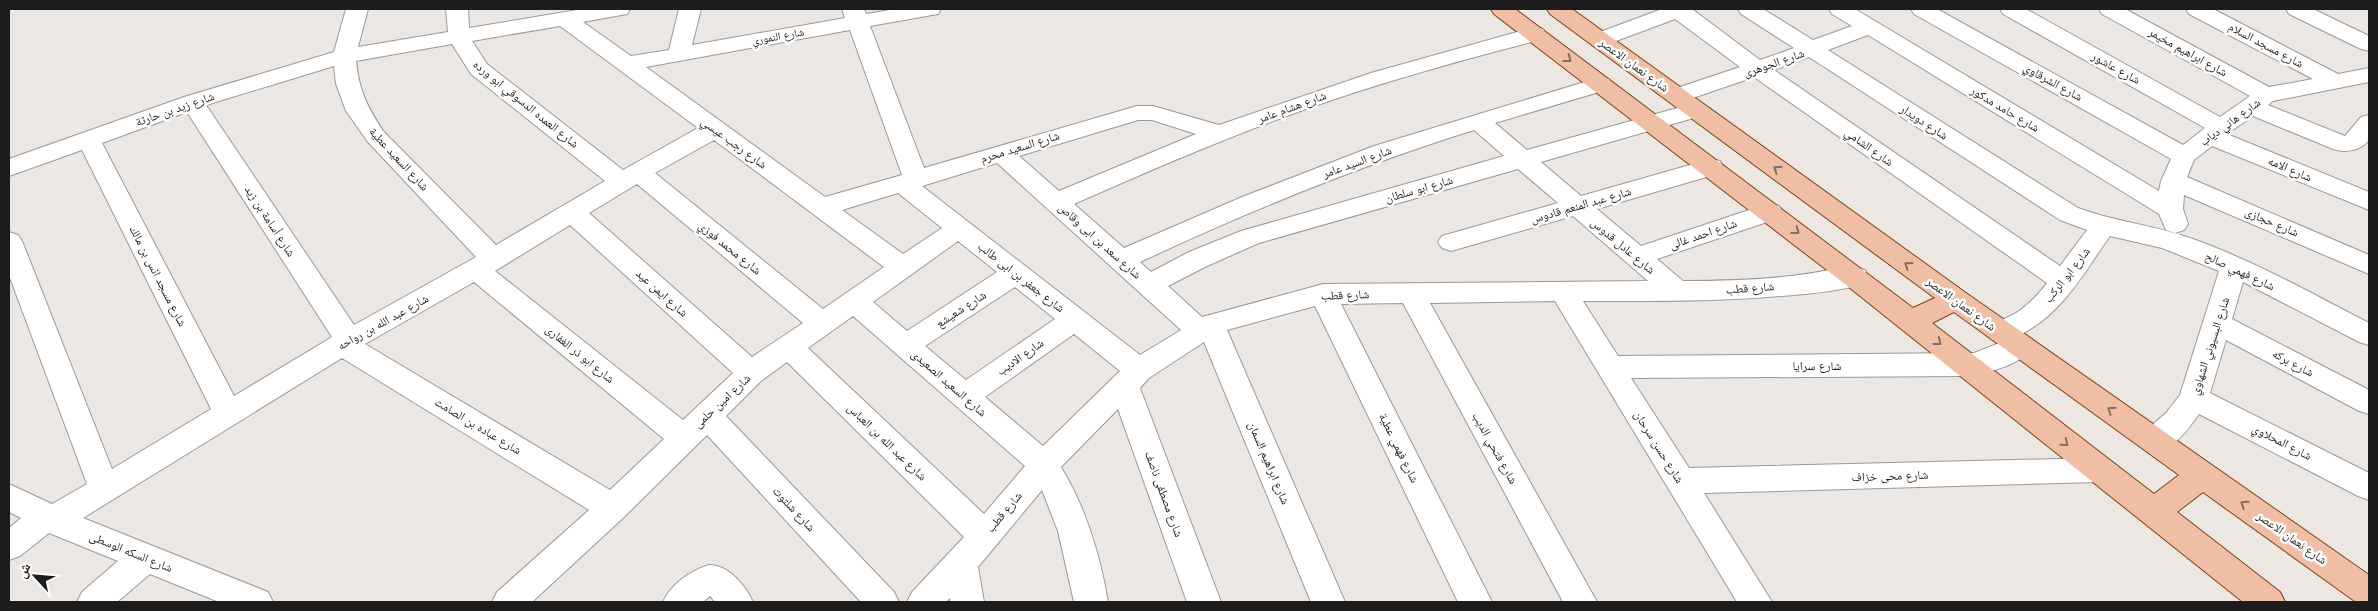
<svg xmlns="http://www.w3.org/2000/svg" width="2378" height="611" viewBox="0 0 2378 611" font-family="Arial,'Noto Naskh Arabic',sans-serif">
<rect width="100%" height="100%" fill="#ece7e3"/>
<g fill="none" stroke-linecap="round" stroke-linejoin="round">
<defs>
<path id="minor" d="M 346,9 L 368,9 L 358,47 L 448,32 L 446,9 L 468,9 L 469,28 L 583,9 L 630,9 L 627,14 L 583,22 L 631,56 L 669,50 L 679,9 L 701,9 L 692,45 L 845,18 L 842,9 L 864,9 L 866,14 L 896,9 L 941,9 L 938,14 L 870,26 L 924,168 L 1137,106 L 1153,106 L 1219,125 L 1371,73 L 1535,27 L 1543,29 L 1546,34 L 1543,39 C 1473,57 1403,76 1335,99 C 1246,129 1160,166 1074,204 L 1124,248 L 1242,197 L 1374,146 L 1601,77 L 1609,79 L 1612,84 L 1609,89 L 1495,123 L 1527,150 L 1688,105 L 1696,103 L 1704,105 L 1708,110 L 1704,115 L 1541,162 L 1581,196 L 1711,159 L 1720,161 L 1723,167 L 1720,173 L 1597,209 L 1641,246 L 1770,203 L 1779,206 L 1783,212 L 1779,218 L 1657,259 L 1683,281 C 1722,281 1760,280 1799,275 C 1820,273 1844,264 1865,270 L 1868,277 L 1865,284 C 1838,291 1809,294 1781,296 C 1715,302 1649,301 1583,301 L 1618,356 L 1974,353 L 2002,342 L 1991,339 L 1987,332 C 1994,320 2008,319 2019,311 C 2030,303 2039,294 2047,283 L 1754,77 L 1684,101 L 1676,103 L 1668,101 L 1664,96 L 1668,91 L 1740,67 L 1675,19 L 1600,47 L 1592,45 L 1589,40 L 1592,35 L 1662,9 L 1692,9 L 1760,60 L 1794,48 L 1741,14 L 1738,9 L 1763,9 L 1813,40 L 1852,26 L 1832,14 L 1829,9 L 1855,9 L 2159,191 L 2161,181 L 2171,159 L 1914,14 L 1911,9 L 1937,9 L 2183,145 L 2205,128 L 2003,14 L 2000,9 L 2026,9 L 2220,117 L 2250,96 L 2102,14 L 2099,9 L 2125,9 L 2269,87 L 2313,79 L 2189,14 L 2186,9 L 2213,9 L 2338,74 L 2369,68 L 2369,82 L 2273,101 L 2268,105 L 2345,136 L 2361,117 L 2369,115 L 2369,140 C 2360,151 2346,153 2333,149 L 2253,116 L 2227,134 L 2369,192 L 2369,210 L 2212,146 L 2194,160 L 2187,177 L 2369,255 L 2369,274 L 2184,195 L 2183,209 L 2188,224 L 2184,230 L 2175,233 L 2166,230 L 2159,214 L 1868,35 L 1828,50 L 2078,208 C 2115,222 2155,225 2193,239 C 2254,261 2311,293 2369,323 L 2369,345 L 2359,342 L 2243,282 L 2232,319 L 2369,390 L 2369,414 L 2359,411 L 2226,340 L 2210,393 L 2369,473 L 2369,500 L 2358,496 L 2199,414 C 2190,427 2173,450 2156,452 C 2153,452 2148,450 2144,448 L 2140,440 L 2144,432 L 2166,413 L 2180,395 L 2219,271 L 2162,248 L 2110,236 C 2083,274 2063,313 2020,335 L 2029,338 L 2033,345 C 2022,366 1989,372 1967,376 L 1631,378 L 1689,468 L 2099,458 L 2110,461 L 2114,470 L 2110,479 L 2099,482 L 1704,493 L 1772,602 L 1737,602 L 1555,301 L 1430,303 L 1597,602 L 1563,602 L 1403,303 L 1341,304 L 1492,602 L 1458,602 L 1315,306 L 1227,330 L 1345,602 L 1311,602 L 1204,342 L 1149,378 L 1140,388 L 1221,602 L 1187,602 L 1118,409 L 1061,467 C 1086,508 1100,555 1108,602 L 1074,602 L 1058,531 L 1042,490 L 978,567 L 984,602 L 950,602 L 950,598 L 946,602 L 907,602 L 912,592 L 964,537 L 787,362 L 761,381 L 726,416 L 894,592 L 899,602 L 861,602 L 707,435 L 624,517 L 532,602 L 492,602 L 497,592 L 589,510 L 342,358 L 83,518 L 268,592 L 273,602 L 219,602 L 150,574 L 117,602 L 77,602 L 82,592 L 118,561 L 49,533 L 20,556 L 9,560 L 9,528 L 21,518 L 9,512 L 9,484 L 52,504 L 87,484 L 9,275 L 9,232 L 18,235 L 22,241 L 112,469 L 211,409 L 82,150 L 9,176 L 9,159 L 184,97 L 334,52 ZM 560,26 L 698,128 L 623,170 L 487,64 L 472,41 ZM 850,30 L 902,175 L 825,197 L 646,67 ZM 452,44 L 471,74 L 605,181 L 496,245 L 384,132 C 367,107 359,90 356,61 ZM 1809,57 L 2060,220 L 2087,230 L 2060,266 L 1774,70 ZM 334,66 L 336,84 L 346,111 L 368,142 L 476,257 L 354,325 L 206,105 ZM 187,112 L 332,337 L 234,396 L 102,143 ZM 1138,120 L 1152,120 L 1196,134 L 1059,191 L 1019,156 ZM 1474,130 L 1504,156 L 1241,231 L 1189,252 L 1151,272 L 1140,262 C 1249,211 1359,166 1474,130 ZM 714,140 L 884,267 L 823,309 L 655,173 ZM 997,163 L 1181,330 L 1140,355 L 922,186 ZM 1518,169 L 1558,203 L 1442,236 L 1438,242 L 1442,248 L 1451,251 L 1573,216 L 1648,281 L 1323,284 L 1202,317 L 1168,286 L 1207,266 L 1259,243 ZM 637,184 L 803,323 L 752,357 L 589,213 ZM 898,193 L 942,228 L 903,254 L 842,210 ZM 570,225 L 733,373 L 683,420 L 495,271 ZM 958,241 L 997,272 L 907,331 L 873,302 ZM 474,282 L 664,439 L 610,490 L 365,344 ZM 1015,287 L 1055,319 L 966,380 L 925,346 ZM 853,316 L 1025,466 L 984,514 L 808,348 ZM 1074,334 L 1120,371 L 1043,446 L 985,397 Z
M 2286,9 L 2313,9 L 2369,36 L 2369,51 L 2361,49 L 2289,14 Z
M 709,565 C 729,565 745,585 753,602 L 715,602 L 710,596 L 703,602 L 663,602 C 671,584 690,571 709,565 Z"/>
<path id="major" d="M 1491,9 L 1515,9 L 1913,308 L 1935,298 L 1550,14 L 1547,9 L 1572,9 L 1966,293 L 2369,575 L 2369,602 L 2356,602 L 2203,492 L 2177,512 L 2280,592 L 2285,602 L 2243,602 L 1845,284 L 1494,14 ZM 1954,312 L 2179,475 L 2154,494 L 1932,323 Z"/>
</defs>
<!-- minor casing -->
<use href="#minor" stroke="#999" stroke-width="2"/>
<!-- major casing -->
<use href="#major" stroke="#834311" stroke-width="2"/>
<!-- minor -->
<use href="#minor" fill="#fff" fill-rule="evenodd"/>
<!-- major -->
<use href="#major" fill="#f0bea4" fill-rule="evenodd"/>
</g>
<!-- one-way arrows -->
<defs><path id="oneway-chevron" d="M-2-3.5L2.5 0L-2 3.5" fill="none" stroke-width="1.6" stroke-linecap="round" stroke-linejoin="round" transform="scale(1.25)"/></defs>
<g stroke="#866d60">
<use href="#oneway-chevron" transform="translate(1568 59) rotate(37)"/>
<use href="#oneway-chevron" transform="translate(1777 169) rotate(-144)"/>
<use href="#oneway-chevron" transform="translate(1796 231) rotate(37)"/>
<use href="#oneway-chevron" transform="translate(1908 265) rotate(-144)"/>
<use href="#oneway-chevron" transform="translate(1938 342) rotate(38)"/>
<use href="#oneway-chevron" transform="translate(2111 410) rotate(-145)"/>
<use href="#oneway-chevron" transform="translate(2065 443) rotate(39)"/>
<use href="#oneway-chevron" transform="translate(2244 504) rotate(-145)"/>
</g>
<g text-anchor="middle" stroke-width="5" stroke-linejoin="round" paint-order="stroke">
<!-- far-street labels -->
<g font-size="11" fill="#1c1c1c" stroke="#fff">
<text transform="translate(778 36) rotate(-10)" y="4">شارع النموري</text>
</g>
<!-- street labels -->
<g font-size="12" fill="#1c1c1c" stroke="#fff">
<text transform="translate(2266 45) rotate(28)" y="4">شارع مسجد السلام</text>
<text transform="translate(2188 52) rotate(29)" y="4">شارع ابراهيم مخيمر</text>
<text transform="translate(1774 63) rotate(-19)" y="4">شارع الجوهرى</text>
<text transform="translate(1634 65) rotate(36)" y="4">شارع نعمان الاعصر</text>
<text transform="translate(2116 68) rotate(29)" y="4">شارع عاشور</text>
<text transform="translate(2053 82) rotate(29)" y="4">شارع الشرقاوي</text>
<text transform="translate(526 104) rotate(39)" y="4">شارع العمده الدسوقي ابو ورده</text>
<text transform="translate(1292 107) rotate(-20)" y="4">شارع هشام عامر</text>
<text transform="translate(175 109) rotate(-19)" y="4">شارع زيد بن حارثة</text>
<text transform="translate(2005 109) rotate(31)" y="4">شارع حامد مدكور</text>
<text transform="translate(1924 122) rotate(33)" y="4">شارع دويدار</text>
<text transform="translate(2230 122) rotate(-36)" y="4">شارع هاني دياب</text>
<text transform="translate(734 143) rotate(36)" y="4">شارع رجب عيسي</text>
<text transform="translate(1020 147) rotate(-17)" y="4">شارع السعيد محرم</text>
<text transform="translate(1869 147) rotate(35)" y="4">شارع الشامي</text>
<text transform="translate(399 159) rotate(47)" y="4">شارع السعيد عطية</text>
<text transform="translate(1357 162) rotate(-20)" y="4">شارع السيد عامر</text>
<text transform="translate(2290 169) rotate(23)" y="4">شارع الامه</text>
<text transform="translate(1419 189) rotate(-16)" y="4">شارع ابو سلطان</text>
<text transform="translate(1581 205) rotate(-16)" y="4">شارع عبد المنعم قادوس</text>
<text transform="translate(270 221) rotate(57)" y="4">شارع أسامة بن زيد</text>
<text transform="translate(2272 222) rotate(23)" y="4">شارع حجازى</text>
<text transform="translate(1703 234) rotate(-19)" y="4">شارع احمد غالى</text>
<text transform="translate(1100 241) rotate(42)" y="4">شارع سعد بن ابى وقاص</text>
<text transform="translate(1623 246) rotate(40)" y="4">شارع عادل قدوس</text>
<text transform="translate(730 248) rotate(39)" y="4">شارع محمد فوزي</text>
<text transform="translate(2240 271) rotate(25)" y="4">شارع فهمي صالح</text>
<text transform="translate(2067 275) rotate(-52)" y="4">شارع ابو الركب</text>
<text transform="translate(158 276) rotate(63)" y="4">شارع مسجد انس بن مالك</text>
<text transform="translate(1021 277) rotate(38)" y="4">شارع جعفر بن ابى طالب</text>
<text transform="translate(1750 288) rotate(-4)" y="4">شارع قطب</text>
<text transform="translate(662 293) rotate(42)" y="4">شارع ايمن عيد</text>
<text transform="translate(1345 295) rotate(-2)" y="4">شارع قطب</text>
<text transform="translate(1961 304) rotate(36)" y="4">شارع نعمان الاعصر</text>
<text transform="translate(961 309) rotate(-33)" y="4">شارع شعيشع</text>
<text transform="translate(383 322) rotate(-29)" y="4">شارع عبد الله بن رواحه</text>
<text transform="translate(2210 346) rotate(-72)" y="4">شارع البسيوني الشهاوي</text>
<text transform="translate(580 354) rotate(39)" y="4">شارع ابو ذر الغفارى</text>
<text transform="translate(1020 357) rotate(-35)" y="4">شارع الاديب</text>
<text transform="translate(2293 363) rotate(28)" y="4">شارع بركه</text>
<text x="1817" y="370">شارع سرايا</text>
<text transform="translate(949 383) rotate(41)" y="4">شارع السعيد الصعيدى</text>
<text transform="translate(722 401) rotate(-43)" y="4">شارع امين حلمى</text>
<text transform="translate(478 426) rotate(31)" y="4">شارع عباده بن الصامت</text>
<text transform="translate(887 442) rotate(44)" y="4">شارع عبد الله بن العباس</text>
<text transform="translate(2282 442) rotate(27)" y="4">شارع المحلاوي</text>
<text transform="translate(1659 447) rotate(58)" y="4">شارع حسن سرحان</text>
<text transform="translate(1399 448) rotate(64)" y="4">شارع فهمي عطية</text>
<text transform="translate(1495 448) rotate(61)" y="4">شارع فتحي الديب</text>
<text transform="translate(1269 463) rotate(67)" y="4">شارع ابراهيم السمان</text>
<text transform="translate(1890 476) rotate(-2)" y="4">شارع محى خزاف</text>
<text transform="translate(1164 494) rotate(70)" y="4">شارع مصطفى ناصف</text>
<text transform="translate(794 509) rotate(47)" y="4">شارع شلتوت</text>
<text transform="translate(1004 512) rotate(-50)" y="4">شارع قطب</text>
<text transform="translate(2292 538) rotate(35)" y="4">شارع نعمان الاعصر</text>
<text transform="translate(131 552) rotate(22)" y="4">شارع السكه الوسطى</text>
</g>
</g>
<!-- border -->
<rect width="2378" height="611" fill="none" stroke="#1c1c1c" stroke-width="20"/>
<!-- north arrow -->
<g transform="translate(35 576) rotate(296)" stroke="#ffffff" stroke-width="4" paint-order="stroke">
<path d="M0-4L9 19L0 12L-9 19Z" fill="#1c1c1c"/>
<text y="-8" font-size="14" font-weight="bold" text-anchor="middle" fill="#1c1c1c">ش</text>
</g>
</svg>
